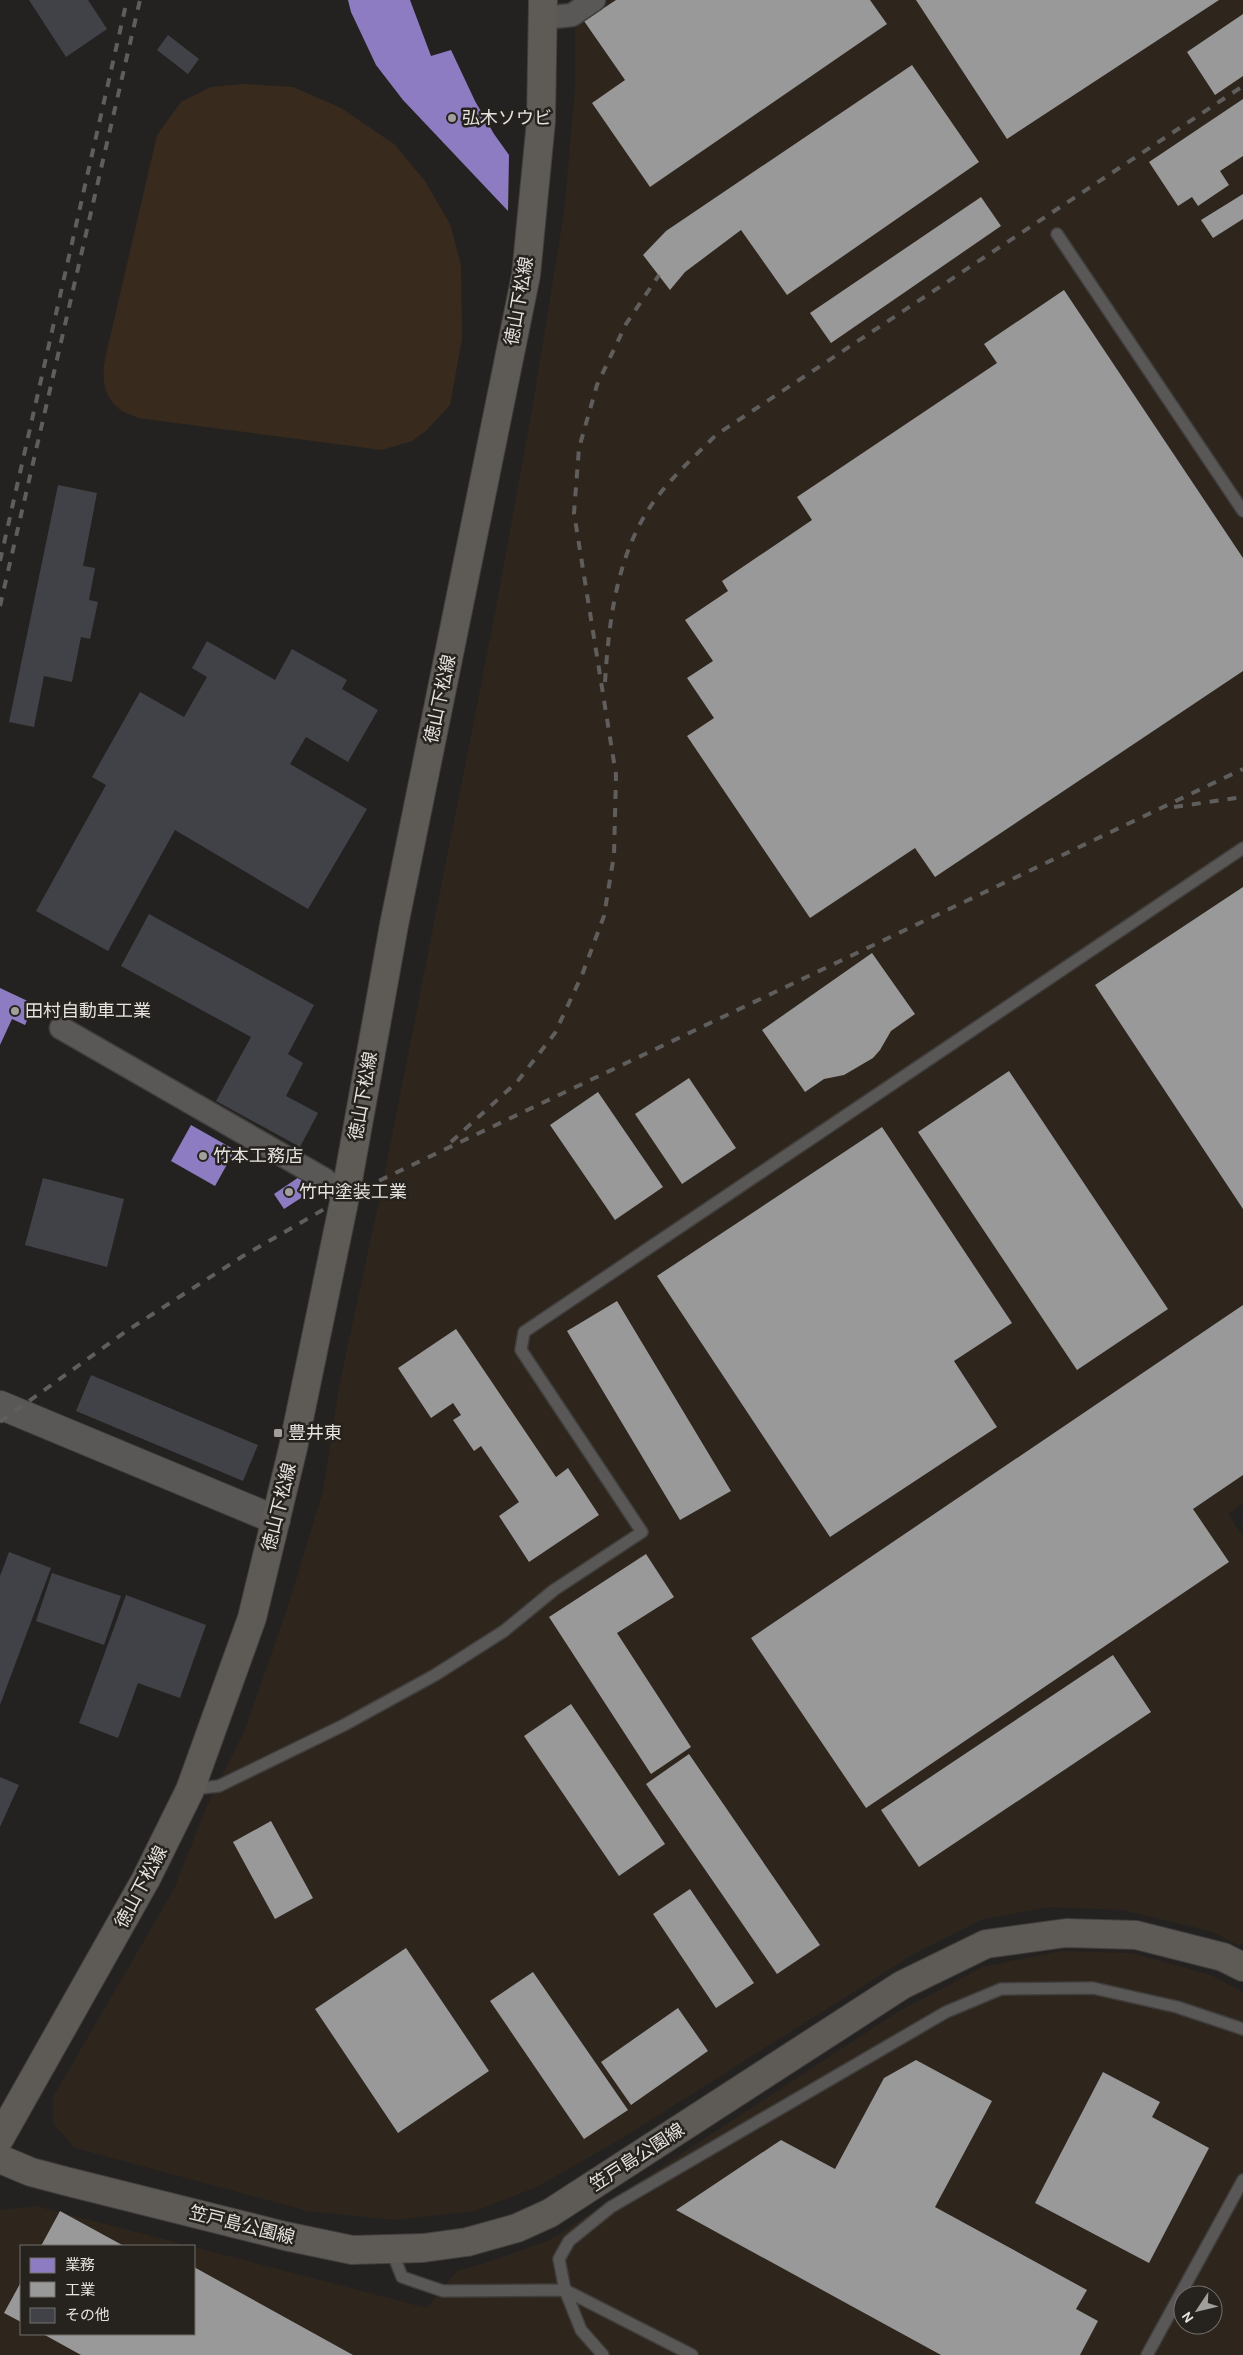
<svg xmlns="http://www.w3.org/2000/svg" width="1243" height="2355" viewBox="0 0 1243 2355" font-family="Karla,'Noto Sans JP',sans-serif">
<rect width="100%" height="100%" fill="#242220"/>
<!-- built -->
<path fill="#2e251d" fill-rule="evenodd" d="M 611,0 L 1243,0 L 1243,1503 L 1228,1514 L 1243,1536 L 1243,1943 L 1239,1946 L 1213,1932 L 1123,1910 L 1049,1907 L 983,1919 L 912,1955 L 624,2137 L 537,2187 L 475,2211 L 395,2220 L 308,2211 L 75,2148 L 53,2123 L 53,2097 L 174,1889 L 207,1806 L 245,1730 L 289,1603 L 323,1491 L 339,1387 L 382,1187 L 497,603 L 533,404 L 564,212 L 575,88 L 575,25 Z
M 1061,1951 L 1132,1953 L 1211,1975 L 1243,1992 L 1243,2355 L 0,2355 L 0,2210 L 36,2206 L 190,2246 L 21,2246 L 21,2334 L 194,2334 L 194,2247 L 427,2308 L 457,2271 L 482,2264 L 550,2240 L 899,2011 L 983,1967 ZM 1183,2295 L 1213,2295 L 1213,2325 L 1183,2325 Z"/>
<!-- green -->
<path fill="#382b1d" d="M 243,84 L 293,87 L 341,108 L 394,144 L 425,181 L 450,224 L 461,265 L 462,339 L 450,405 L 427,430 L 412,441 L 382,450 L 138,418 C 132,415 122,412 117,407 C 103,395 102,375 105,359 L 157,135 L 181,102 L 211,87 Z"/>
<!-- offices -->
<path fill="#8e7cc3" d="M 348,0 L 410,0 L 431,56 L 451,50 L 475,101 L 494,134 L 509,155 L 508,211 L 403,100 L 376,65 L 351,12 Z
M 0,988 L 34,1004 L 25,1025 L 12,1019 L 0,1045 Z
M 191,1125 L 235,1150 L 215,1186 L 171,1161 Z
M 305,1173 L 312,1182 L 300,1190 L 304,1196 L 284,1209 L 274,1194 Z"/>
<!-- industry -->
<path fill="#999" d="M 616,0 L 870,0 L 887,24 L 650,187 L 592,103 L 625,80 L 584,21 Z
M 916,0 L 1219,0 L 1007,139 Z
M 1243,14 L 1243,76 L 1215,95 L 1187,52 Z
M 912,65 L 979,162 L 787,295 L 741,230 L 685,272 L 670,290 L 643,255 L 666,231 Z
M 1243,99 L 1243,156 L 1220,171 L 1229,185 L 1198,206 L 1192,197 L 1178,206 L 1149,162 Z
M 1243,194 L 1243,219 L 1213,238 L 1201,220 Z
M 981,197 L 1001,226 L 831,343 L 810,313 Z
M 1064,290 L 1243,558 L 1243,671 L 935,877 L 915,848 L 810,918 L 687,736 L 714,718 L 687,678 L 713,661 L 685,620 L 728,591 L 722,581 L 812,520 L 797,497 L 997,363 L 984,344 Z
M 1243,887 L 1243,1209 L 1095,985 Z
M 872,953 L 915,1014 L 891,1031 L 880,1050 L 873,1058 L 844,1075 L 824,1079 L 805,1092 L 762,1030 Z
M 1009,1071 L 1168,1309 L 1077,1370 L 918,1132 Z
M 689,1078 L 736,1148 L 682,1184 L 635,1114 Z
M 598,1092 L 663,1187 L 615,1220 L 550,1125 Z
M 882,1127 L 1012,1323 L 954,1361 L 997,1427 L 830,1537 L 657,1276 Z
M 617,1301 L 731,1491 L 680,1520 L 567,1331 Z
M 1243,1305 L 1243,1475 L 1193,1509 L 1229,1562 L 866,1808 L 751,1638 Z
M 456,1329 L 556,1477 L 568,1468 L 599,1515 L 529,1562 L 499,1516 L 519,1502 L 481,1446 L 474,1451 L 453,1420 L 461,1415 L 453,1403 L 431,1418 L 398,1368 Z
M 646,1554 L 674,1597 L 617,1633 L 691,1747 L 651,1774 L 549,1617 Z
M 1113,1655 L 1151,1712 L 919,1867 L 881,1810 Z
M 571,1704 L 665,1844 L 619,1876 L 524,1736 Z
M 689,1754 L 820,1945 L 777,1974 L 646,1784 Z
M 271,1821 L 313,1898 L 275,1919 L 233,1842 Z
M 690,1889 L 754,1983 L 716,2008 L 653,1914 Z
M 406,1948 L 489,2071 L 398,2133 L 315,2009 Z
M 533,1972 L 628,2110 L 584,2139 L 490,2001 Z
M 678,2008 L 708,2051 L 631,2105 L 601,2062 Z
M 916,2060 L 992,2101 L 935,2207 L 1087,2290 L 1076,2309 L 1098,2321 L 1080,2355 L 941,2355 L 676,2210 L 781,2140 L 835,2169 L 884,2078 Z
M 1103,2072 L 1160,2102 L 1152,2117 L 1209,2148 L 1149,2263 L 1035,2203 Z
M 60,2211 L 124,2246 L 41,2246 Z
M 194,2267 L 203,2272 L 353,2355 L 81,2355 L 43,2334 L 194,2334 Z
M 21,2282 L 21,2322 L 4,2313 Z"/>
<!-- building -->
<path fill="#404248" d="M 29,0 L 88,0 L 107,29 L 66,57 Z
M 168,35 L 199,59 L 188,74 L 157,50 Z
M 58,485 L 97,493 L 83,566 L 95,568 L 89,600 L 98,602 L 90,639 L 81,637 L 72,682 L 44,676 L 34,727 L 9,722 Z
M 207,641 L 275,680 L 292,649 L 347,680 L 342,689 L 378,710 L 348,762 L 306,737 L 290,764 L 367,809 L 308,909 L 175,830 L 108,951 L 36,911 L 106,785 L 92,777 L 140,692 L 184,717 L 207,677 L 192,668 Z
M 149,914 L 314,1005 L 288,1054 L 303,1063 L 286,1096 L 318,1113 L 300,1147 L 216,1101 L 251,1037 L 121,966 Z
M 43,1178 L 124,1199 L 107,1267 L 25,1245 Z
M 91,1375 L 258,1445 L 243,1481 L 76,1411 Z
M 9,1552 L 51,1568 L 0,1705 L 0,1576 Z
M 52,1573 L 121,1596 L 104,1645 L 36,1621 Z
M 126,1595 L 206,1625 L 180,1698 L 138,1683 L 118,1738 L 79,1723 Z
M 0,1777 L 19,1785 L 0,1827 Z"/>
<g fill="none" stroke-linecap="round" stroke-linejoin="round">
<defs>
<path id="service" d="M 1057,234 L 1243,511
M 192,1789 L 219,1786 L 344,1725 L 435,1675 L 504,1631 L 554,1590 L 642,1532 L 521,1350 L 524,1332 L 1243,848
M 391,2249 L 402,2277 L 443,2291 L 565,2290 L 692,2355
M 603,2355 L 581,2330 L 565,2290 L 559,2259 L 569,2241 L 611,2207 L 946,2012 L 1001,1989 L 1093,1988 L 1177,2007 L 1243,2029
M 1147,2355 L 1243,2180"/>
<path id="minor" d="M 544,18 L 572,15 L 594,0
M 61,1028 L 324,1179 L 345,1197"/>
<path id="tertiary" d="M 0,1405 L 276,1520"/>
<path id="secondary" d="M 0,2138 L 146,1879 L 190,1790 L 252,1618 L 293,1448 L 345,1197 L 394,925 L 526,275 L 541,121 L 543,0
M 0,2159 L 31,2172 L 65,2181 L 285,2236 L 352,2250 L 423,2248 L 467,2242 L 517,2228 L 550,2213 L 902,1985 L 986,1944 L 1066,1933 L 1136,1935 L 1223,1957 L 1243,1967"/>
</defs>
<!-- service casing -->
<use href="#service" stroke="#403f3d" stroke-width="14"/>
<!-- minor casing -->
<use href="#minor" stroke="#403f3d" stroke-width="25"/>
<!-- tertiary casing -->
<use href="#tertiary" stroke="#403f3d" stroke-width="30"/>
<!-- secondary casing -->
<use href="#secondary" stroke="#403f3d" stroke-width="30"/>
<!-- service -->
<use href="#service" stroke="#5a5856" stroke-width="11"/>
<!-- minor -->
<use href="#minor" stroke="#5a5856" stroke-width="22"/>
<!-- tertiary -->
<use href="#tertiary" stroke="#5a5856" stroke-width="28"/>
<!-- secondary -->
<use href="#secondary" stroke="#5e5a56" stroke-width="28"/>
<!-- rail -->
<path stroke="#5f5e5c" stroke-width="4" stroke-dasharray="9 9" stroke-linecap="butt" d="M 0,561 L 127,0
M 0,606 L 140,0
M 605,682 C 609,619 617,549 658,496 C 675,474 696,455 716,435 L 1243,86
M 1174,807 L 1243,797
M 451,1142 L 517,1082 L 555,1033 L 582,975 L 604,916 L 614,855 L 616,775 L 574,513 L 579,448 L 597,385 L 626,324 L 659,275
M 0,1422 L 128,1330 L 243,1256 L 345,1197 L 1243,769"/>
</g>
<!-- markers -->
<g fill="#a19f9c" stroke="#26221e" stroke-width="2">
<circle cx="452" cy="118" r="5"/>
<circle cx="15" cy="1011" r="5"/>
<circle cx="203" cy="1156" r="5"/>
<circle cx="289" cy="1192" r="5"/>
<rect x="273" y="1428" width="10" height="10" rx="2.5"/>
</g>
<g text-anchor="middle" stroke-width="5" stroke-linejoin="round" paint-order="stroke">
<!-- poi labels -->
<g font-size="18" fill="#e5e2df" stroke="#26221e" text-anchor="start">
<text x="462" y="124">弘木ソウビ</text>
<text x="25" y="1017">田村自動車工業</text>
<text x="213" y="1162">竹本工務店</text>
<text x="299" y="1198">竹中塗装工業</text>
<text x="288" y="1439">豊井東</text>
</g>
<!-- street labels -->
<g font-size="18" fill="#e5e2df" stroke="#26221e">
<text transform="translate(519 301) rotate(-80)" y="6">徳山下松線</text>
<text transform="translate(440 699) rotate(-78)" y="6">徳山下松線</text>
<text transform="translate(363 1096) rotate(-80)" y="6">徳山下松線</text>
<text transform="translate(279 1507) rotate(-76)" y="6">徳山下松線</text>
<text transform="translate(141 1887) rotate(-62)" y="6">徳山下松線</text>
<text transform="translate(637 2157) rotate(-33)" y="6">笠戸島公園線</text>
<text transform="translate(242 2225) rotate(14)" y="6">笠戸島公園線</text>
</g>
</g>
<!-- legend -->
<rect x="20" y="2245" width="175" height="90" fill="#26221e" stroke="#726f6b"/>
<rect x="30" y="2258" width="25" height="15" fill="#8e7cc3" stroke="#726f6b"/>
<text x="65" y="2270" font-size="15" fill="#e5e2df">業務</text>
<rect x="30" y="2282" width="25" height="15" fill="#999999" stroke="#726f6b"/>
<text x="65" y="2295" font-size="15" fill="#e5e2df">工業</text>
<rect x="30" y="2308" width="25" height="15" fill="#404248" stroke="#726f6b"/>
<text x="65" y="2320" font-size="15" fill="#e5e2df">その他</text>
<!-- north arrow -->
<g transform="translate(1198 2310) rotate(235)"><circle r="24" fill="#26221e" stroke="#726f6b"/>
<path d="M0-4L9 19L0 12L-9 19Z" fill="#a19f9c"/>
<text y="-8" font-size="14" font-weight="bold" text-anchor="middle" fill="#e5e2df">N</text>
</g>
</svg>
